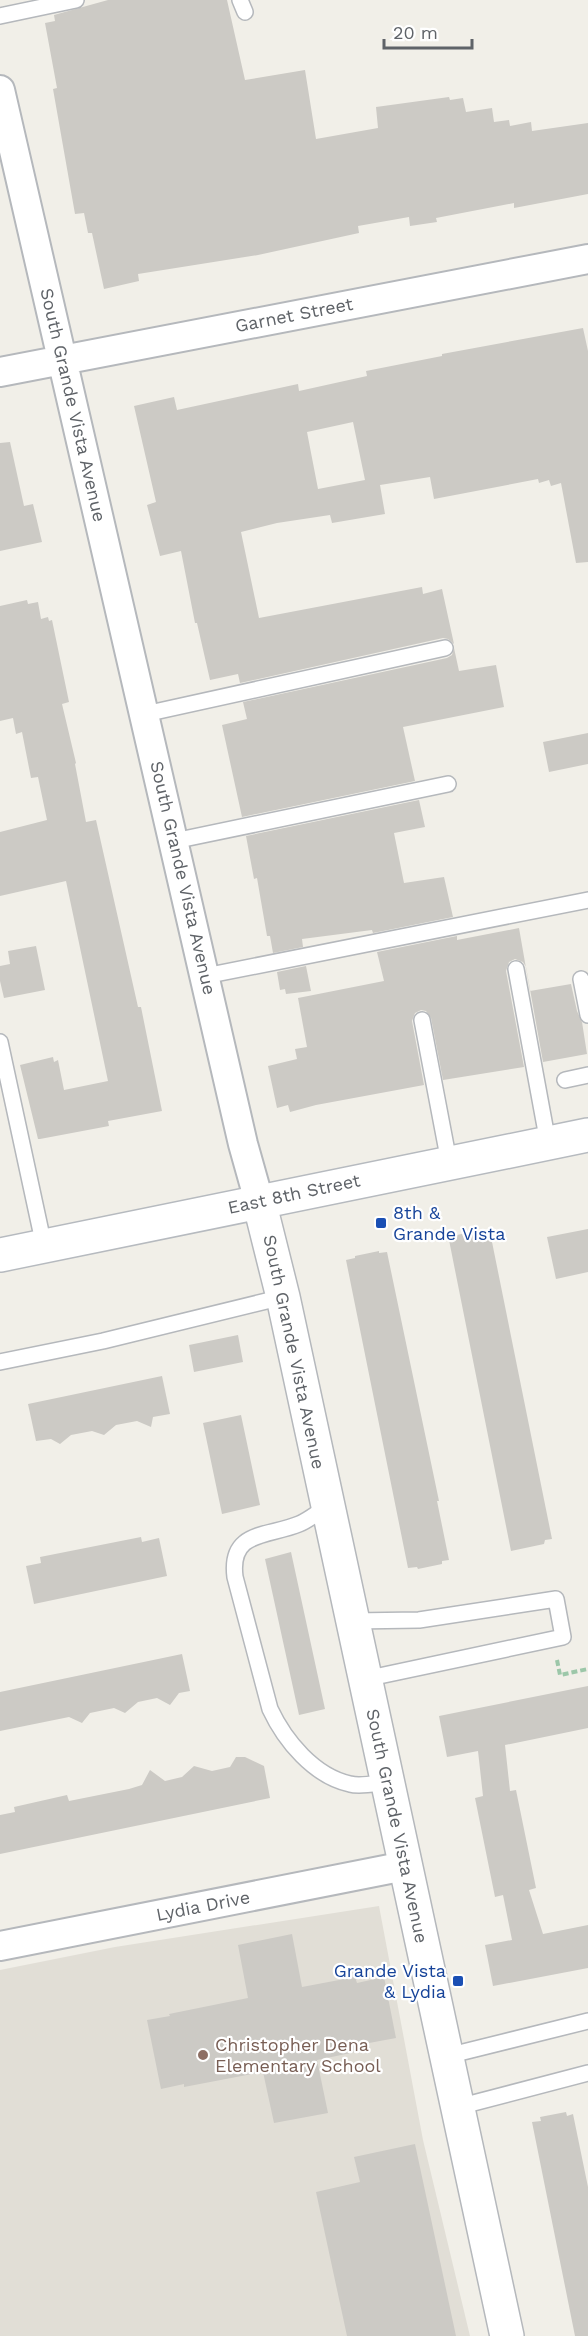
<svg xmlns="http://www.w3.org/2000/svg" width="588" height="2336" viewBox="0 0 588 2336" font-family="'Work Sans',sans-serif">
<rect width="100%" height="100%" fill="#f1efe8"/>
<!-- education -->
<path fill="#e1ded6" d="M 379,1906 L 423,2140 L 470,2336 L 0,2336 L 0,1970 L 115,1947 Z"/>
<!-- building -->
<path fill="#cccac5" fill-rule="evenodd" d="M 108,0 L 227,0 L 245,80 L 305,70 L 316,139 L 378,128 L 376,107 L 449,97 L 450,100 L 463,98 L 466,112 L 492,108 L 494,122 L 509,120 L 510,126 L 531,122 L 532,131 L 588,123 L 588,194 L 514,208 L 514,203 L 436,218 L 437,222 L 410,226 L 409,217 L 358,226 L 359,233 L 258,255 L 138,274 L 139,281 L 104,289 L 92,233 L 88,233 L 84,213 L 75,214 L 53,89 L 57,88 L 45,23 L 55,21 L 54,15 Z
M 583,328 L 588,351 L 588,562 L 576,563 L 561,483 L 551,486 L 549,480 L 539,483 L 538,479 L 434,499 L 430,477 L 380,485 L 385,514 L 332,523 L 330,515 L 277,523 L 241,532 L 259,618 L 422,587 L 423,594 L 442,589 L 454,644 L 448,639 L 443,638 L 240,683 L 238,674 L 210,680 L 197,623 L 195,623 L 181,551 L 160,556 L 147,505 L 156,502 L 134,406 L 174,397 L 177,410 L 298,384 L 299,391 L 367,376 L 366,371 L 442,356 L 442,354 ZM 353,422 L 365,480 L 318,489 L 307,432 Z
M 10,442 L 24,506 L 33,504 L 42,542 L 0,551 L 0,443 Z
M 27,600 L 28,604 L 38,602 L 41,619 L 48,617 L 49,621 L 52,620 L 69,702 L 62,704 L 76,763 L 75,764 L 86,822 L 96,820 L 138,1007 L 141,1007 L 162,1111 L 108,1121 L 109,1126 L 40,1139 L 38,1139 L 20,1065 L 53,1057 L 54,1062 L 58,1060 L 64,1090 L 108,1081 L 66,881 L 0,896 L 0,832 L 47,820 L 38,777 L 31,778 L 22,732 L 16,734 L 13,718 L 0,721 L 0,606 Z
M 454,648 L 459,671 L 496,665 L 504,707 L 403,727 L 415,781 L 242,817 L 222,725 L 247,719 L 243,702 L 447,658 L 452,655 Z
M 588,733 L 588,764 L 549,772 L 543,742 Z
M 419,800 L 425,827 L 394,833 L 404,883 L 444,877 L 453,917 L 373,933 L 372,930 L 302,939 L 303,947 L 273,953 L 270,936 L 267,936 L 257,878 L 254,879 L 246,836 Z
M 519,928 L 530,991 L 571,984 L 577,1011 L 582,1022 L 587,1054 L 543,1062 L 526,967 L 523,962 L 515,959 L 509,962 L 506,971 L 524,1067 L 443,1080 L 431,1018 L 426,1011 L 421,1010 L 415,1013 L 412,1021 L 424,1085 L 316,1105 L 290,1112 L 288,1105 L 277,1108 L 268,1066 L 297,1059 L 295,1049 L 307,1047 L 298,998 L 384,981 L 377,952 L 457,936 L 457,940 Z
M 36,946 L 45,990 L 4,998 L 0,981 L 0,966 L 10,964 L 8,951 Z
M 306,966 L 311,991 L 286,994 L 285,989 L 280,990 L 277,972 Z
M 588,1229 L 588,1272 L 556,1279 L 547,1237 Z
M 481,1230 L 482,1233 L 490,1232 L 552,1539 L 545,1540 L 544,1544 L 511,1551 L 449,1240 L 457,1238 L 457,1235 Z
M 379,1251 L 379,1253 L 387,1252 L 439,1501 L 437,1501 L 449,1560 L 442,1561 L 442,1564 L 418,1569 L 417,1567 L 408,1568 L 346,1260 L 355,1258 L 355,1256 Z
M 238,1335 L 243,1362 L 194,1372 L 189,1345 Z
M 162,1376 L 170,1414 L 153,1417 L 151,1427 L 137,1421 L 116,1425 L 104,1435 L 92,1431 L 71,1435 L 60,1444 L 51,1439 L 36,1441 L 28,1404 Z
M 241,1415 L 260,1505 L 222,1514 L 203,1423 Z
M 141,1537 L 142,1542 L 159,1538 L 167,1576 L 34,1604 L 26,1566 L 41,1563 L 40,1557 Z
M 291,1552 L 325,1709 L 299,1715 L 265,1559 Z
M 182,1654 L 190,1691 L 179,1693 L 170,1705 L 157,1698 L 138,1702 L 125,1713 L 114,1708 L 90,1713 L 82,1723 L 69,1717 L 0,1731 L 0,1692 Z
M 588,1686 L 588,1728 L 505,1745 L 510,1791 L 516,1790 L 536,1888 L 529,1890 L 543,1934 L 588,1925 L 588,1968 L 493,1986 L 485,1945 L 512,1940 L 503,1895 L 495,1897 L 475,1798 L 483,1796 L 478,1751 L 447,1757 L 439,1716 Z
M 236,1757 L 245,1757 L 264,1766 L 270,1798 L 0,1854 L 0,1815 L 15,1812 L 14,1807 L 67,1795 L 69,1801 L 129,1789 L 142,1785 L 150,1770 L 165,1781 L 182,1777 L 194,1766 L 212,1771 L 230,1767 Z
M 292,1934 L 302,1987 L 355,1977 L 357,1983 L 384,1977 L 396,2038 L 369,2043 L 370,2049 L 317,2060 L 328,2113 L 274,2123 L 263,2072 L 184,2087 L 184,2084 L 161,2089 L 147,2020 L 170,2016 L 169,2014 L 248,1998 L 238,1945 Z
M 566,2112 L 567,2116 L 573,2114 L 588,2187 L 588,2336 L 575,2336 L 532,2122 L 541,2121 L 540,2117 Z
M 415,2144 L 456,2336 L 347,2336 L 316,2192 L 360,2182 L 354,2157 Z"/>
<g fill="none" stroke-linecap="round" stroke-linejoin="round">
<defs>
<path id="service" d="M 240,0 L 245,12
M 0,16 L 76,0
M 145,714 L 445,648
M 174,841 L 448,784
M 516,969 L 548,1143
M 205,976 L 588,900
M 581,979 L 588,1015
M 422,1020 L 449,1162
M 0,1042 L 44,1246
M 565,1080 L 588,1075
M 0,1362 L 103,1341 L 283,1297
M 328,1506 C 318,1512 309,1520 299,1524 C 268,1537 229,1530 235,1577 L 270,1709 C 285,1741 314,1776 350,1784 C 361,1787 376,1783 387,1782
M 353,1621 L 419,1620 L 556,1599 L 563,1637 L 365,1679
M 447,2056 L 588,2021
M 458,2107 L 588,2073"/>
<path id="minor" d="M 0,90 L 243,1144 L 259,1201
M 0,372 L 588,259
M 0,1946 L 405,1866"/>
<path id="tertiary" d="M 259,1201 L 283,1297 L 507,2336"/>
<path id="secondary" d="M 0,1255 L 588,1135"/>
</defs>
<!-- service casing -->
<use href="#service" stroke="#b5b8bc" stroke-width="18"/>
<!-- minor casing -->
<use href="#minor" stroke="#b5b8bc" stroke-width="32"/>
<!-- tertiary casing -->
<use href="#tertiary" stroke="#b5b8bc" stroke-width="36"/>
<!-- secondary casing -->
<use href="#secondary" stroke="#b6babf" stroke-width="36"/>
<!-- path -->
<path stroke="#9cc7a9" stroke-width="4" stroke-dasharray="6 3" stroke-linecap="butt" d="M 557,1660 L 560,1675 L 588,1669"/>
<!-- service -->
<use href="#service" stroke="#fff" stroke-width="15"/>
<!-- minor -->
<use href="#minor" stroke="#fff" stroke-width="28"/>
<!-- tertiary -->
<use href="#tertiary" stroke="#fff" stroke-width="33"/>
<!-- secondary -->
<use href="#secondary" stroke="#fff" stroke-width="33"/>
</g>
<!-- markers -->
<g fill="#1a4fb4" stroke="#fff" stroke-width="2">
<rect x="375" y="1217" width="12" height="12" rx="3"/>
<rect x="452" y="1975" width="12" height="12" rx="3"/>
</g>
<circle fill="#8d6e63" stroke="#fff" stroke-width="2" cx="203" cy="2055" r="6"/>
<g text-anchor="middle" stroke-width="4.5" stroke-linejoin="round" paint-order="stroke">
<!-- street labels -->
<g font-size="18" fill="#5f6368" stroke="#fff">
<text transform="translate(294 315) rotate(-11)" y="6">Garnet Street</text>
<text transform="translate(73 405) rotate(77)" y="6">South Grande Vista Avenue</text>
<text transform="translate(183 878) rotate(77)" y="6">South Grande Vista Avenue</text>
<text transform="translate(294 1194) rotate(-12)" y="6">East 8th Street</text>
<text transform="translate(294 1352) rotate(78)" y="6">South Grande Vista Avenue</text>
<text transform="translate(397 1826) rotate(78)" y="6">South Grande Vista Avenue</text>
<text transform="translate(203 1906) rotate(-11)" y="6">Lydia Drive</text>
</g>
<!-- transit labels -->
<g font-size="18" fill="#164399" stroke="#fff" text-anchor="start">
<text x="393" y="1219">8th &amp;<tspan x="393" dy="21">Grande Vista</tspan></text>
<text x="446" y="1977" text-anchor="end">Grande Vista<tspan x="446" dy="21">&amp; Lydia</tspan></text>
</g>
<!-- education labels -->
<g font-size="18" fill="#785e54" stroke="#fff" text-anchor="start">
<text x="215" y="2051">Christopher Dena<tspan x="215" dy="21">Elementary School</tspan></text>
</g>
</g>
<!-- scale -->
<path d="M384 39v9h88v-9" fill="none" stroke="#5f6368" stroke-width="3"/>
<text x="393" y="39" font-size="18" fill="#5f6368" stroke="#ffffff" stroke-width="4.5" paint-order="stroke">20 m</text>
</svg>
